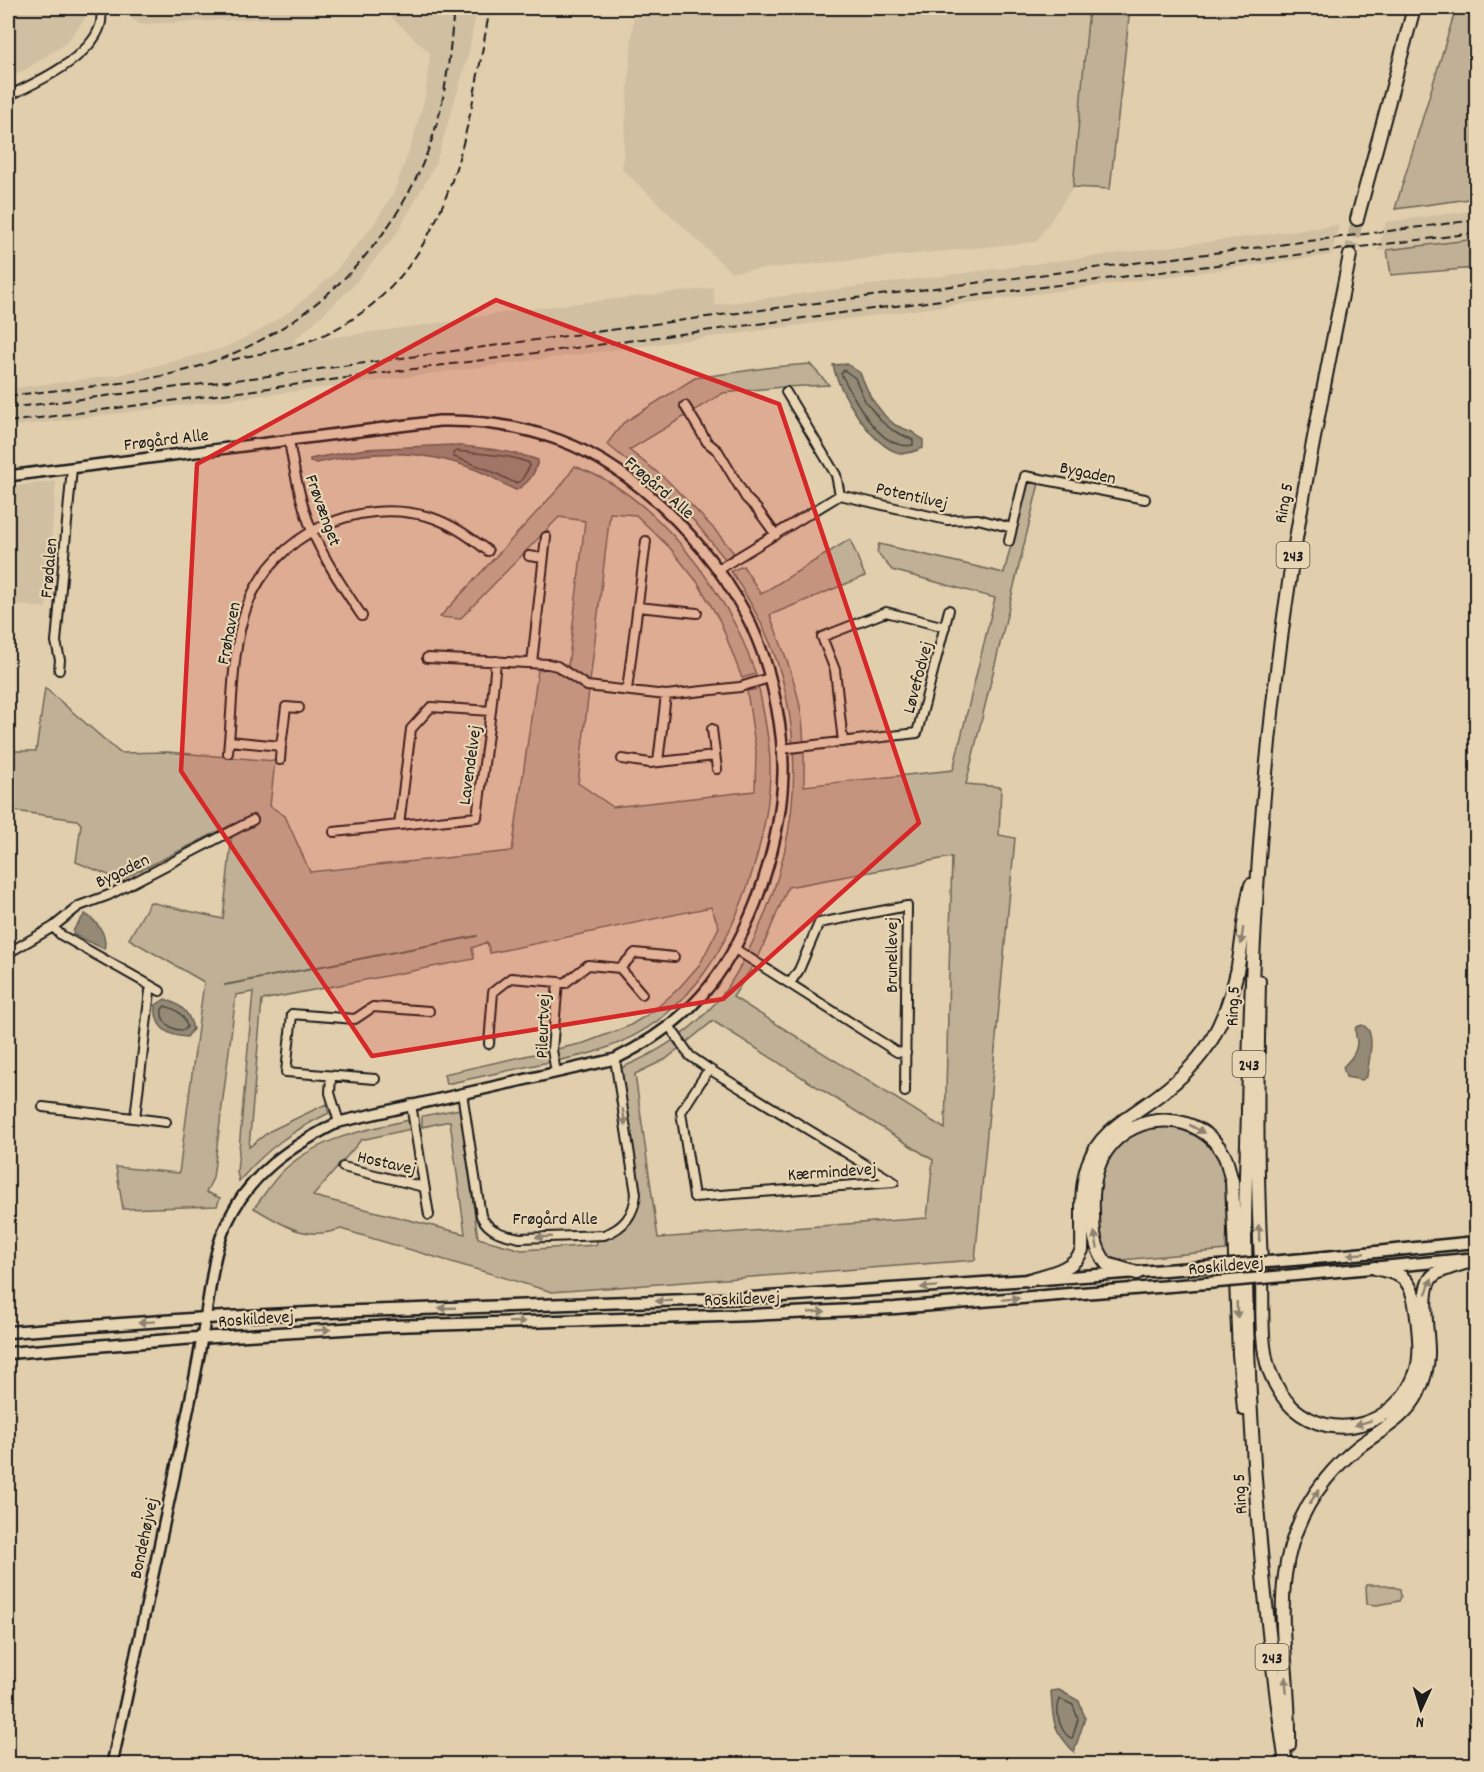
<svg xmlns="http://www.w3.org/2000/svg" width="1484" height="1772" viewBox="0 0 1484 1772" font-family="Dekko,sans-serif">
<rect width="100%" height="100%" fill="#e0cead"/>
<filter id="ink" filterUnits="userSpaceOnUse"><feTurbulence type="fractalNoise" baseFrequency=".0167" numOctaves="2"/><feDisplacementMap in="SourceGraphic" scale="12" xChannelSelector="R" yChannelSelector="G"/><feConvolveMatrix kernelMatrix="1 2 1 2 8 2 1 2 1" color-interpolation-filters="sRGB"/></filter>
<g filter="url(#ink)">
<!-- built -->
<path fill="#d0bfa1" d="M 8,8 L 88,8 L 84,20 L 65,44 L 28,68 L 8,78 Z
M 116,8 L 477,8 L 468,56 L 436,163 L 397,233 L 350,289 L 292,343 L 454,321 L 518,310 L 713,288 L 715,305 L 1339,225 L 1331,255 L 385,380 L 8,427 L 8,389 L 119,375 L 221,349 L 259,331 L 293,309 L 332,275 L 372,227 L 393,194 L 412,143 L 425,97 L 430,53 L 387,13 L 140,24 Z
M 634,8 L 1089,8 L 1073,187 L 1036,242 L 731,272 L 622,169 Z
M 1476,210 L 1476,239 L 1378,251 L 1386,222 Z
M 56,481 L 46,608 L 8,604 L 8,487 Z"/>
<!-- green -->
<path fill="#c0b095" stroke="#6e6658" stroke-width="1.5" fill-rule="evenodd" d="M 1089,8 L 1130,8 L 1110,189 L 1073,187 Z
M 1456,8 L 1476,8 L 1476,198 L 1395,209 Z
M 1476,239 L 1476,268 L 1391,275 L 1387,250 Z
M 810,364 L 829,385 L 782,387 L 723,393 L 629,450 L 667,480 L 715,530 L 734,553 L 725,559 L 695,522 L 661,489 L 607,444 L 623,423 L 695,378 L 773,367 Z
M 575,466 C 585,471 595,474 604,479 C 661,511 710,574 739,632 C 745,645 750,660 756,674 L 742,678 L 720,621 L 698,583 L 670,548 L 636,515 L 610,513 L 578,783 L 613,807 L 755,791 L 756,751 L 747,691 L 759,689 C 764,713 769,737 770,761 C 771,802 762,843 749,882 C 724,956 684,1020 606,1048 C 587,1056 565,1059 544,1063 C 512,1070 479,1077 446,1084 L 444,1074 L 584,1043 L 629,1026 L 652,1012 L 678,989 L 700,964 L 719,927 L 711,907 L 490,953 L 487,942 L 472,948 L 474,959 L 262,1000 L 249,1147 L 270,1131 L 326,1104 L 329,1113 C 290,1132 268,1148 239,1181 L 237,1172 L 253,992 L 236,995 L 213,1178 L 206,1192 L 220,1198 L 217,1206 L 123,1209 L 116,1167 L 179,1173 L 204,982 L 129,939 L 150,902 L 223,919 L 233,824 L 121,880 L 76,862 L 81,824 L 77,820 L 8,810 L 8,751 L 36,751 L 45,688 L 120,753 L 167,752 L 275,761 L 270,806 L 285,816 L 310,872 L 512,851 L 538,670 L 568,667 L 585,521 L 559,517 L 460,619 L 440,617 L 560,487 Z
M 1027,481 L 1039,483 L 966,784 L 1001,787 L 999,835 L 1015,838 L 975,1260 L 552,1292 L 341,1229 C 303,1241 286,1226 254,1208 C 262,1198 270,1185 279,1175 C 313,1139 363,1130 409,1120 L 411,1129 L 361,1140 L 313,1196 L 465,1234 L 450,1121 L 422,1127 L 422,1116 L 460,1109 L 478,1238 L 522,1250 L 596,1245 L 598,1239 L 613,1236 L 623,1230 L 633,1220 L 639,1202 L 640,1191 L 621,1068 C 657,1053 691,1032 717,1001 C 734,981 745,958 756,935 C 791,858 803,777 786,695 C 777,649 756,610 731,571 L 743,566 L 761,594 L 850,539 L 865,576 L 770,615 C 781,645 794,675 800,707 C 805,733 804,760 804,786 L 953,770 L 995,598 L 892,570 L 877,552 L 879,544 L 1004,573 ZM 952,857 L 945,1129 L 733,997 L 759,956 L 788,887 ZM 713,1021 L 933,1160 L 927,1218 L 658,1238 L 635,1074 L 666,1059 Z
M 1156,1125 C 1191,1127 1223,1147 1227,1185 C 1230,1204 1226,1230 1226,1250 L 1111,1261 C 1103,1254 1099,1242 1098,1232 C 1096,1214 1102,1163 1112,1149 C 1123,1135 1140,1131 1156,1125 Z
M 1366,1585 L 1387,1585 L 1400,1589 L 1401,1597 L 1399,1601 L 1377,1605 L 1367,1604 Z"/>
<!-- water -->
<path fill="#958a76" stroke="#655e52" stroke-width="1.5" d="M 847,364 L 860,373 L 871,398 L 885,416 L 895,425 L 912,432 L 923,440 L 923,448 C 916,451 908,454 900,453 C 872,447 838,391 833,365 Z
M 452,445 C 481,448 511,450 538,460 C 535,474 529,483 516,490 C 506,486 498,480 488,475 C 432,449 376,449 317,463 L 310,462 L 310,459 L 314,458 L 365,449 Z
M 85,914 C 97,921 108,935 104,949 L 73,934 L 74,929 Z
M 165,999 C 181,1005 189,1011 193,1029 L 187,1037 C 166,1036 154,1026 156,1005 Z
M 1362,1025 C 1378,1030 1368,1062 1367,1076 L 1362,1080 L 1346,1077 L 1343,1067 C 1350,1060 1356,1054 1357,1043 C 1357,1037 1354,1033 1356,1027 Z
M 1059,1690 L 1079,1701 L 1085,1718 L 1074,1752 C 1052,1728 1053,1723 1051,1691 Z"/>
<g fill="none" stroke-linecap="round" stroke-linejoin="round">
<!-- shore -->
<path stroke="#4c4840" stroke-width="1.5" d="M 844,370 L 855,378 L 865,401 L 881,421 L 892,430 L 913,440 L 913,445 C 879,452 855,399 841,374 Z
M 456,451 C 480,454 507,454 529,463 L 530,466 L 521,481 L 515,483 L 489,470 L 454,457 L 453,453 Z
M 165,1006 C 176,1009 184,1014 187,1027 L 184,1030 C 172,1031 160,1022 162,1009 Z
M 1060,1699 L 1073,1705 L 1078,1719 L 1072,1739 C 1059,1732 1055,1711 1060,1699 Z"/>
<!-- stream -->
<path stroke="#655e52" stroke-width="2" d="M 225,985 L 477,936"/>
<!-- trunk-tunnel -->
<path stroke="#b9aa90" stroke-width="12" stroke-dasharray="12 6" stroke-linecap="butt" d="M 1350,255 L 1357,219"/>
<defs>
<path id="minor" d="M 8,96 C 36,83 90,58 100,26 C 102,21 101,13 102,8
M 786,392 L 836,475 L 840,495
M 685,406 L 707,442 L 718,451 L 746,498 L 757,509 L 776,535
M 289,440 C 294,471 300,502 312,531 C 325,561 344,589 362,616
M 1009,541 L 1025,476 L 1145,499
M 529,556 L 543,558
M 717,570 L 840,495 L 947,520 L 978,519 L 1012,528
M 638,607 L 697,613
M 427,658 L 548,664 L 557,666 L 587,686 L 666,695 L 740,687 L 769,678
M 532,663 L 546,537
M 59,670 L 60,660 L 56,642 L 72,468
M 627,690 L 646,541
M 299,708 L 286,707 L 281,746 L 229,741 C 233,698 232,646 247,606 C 274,534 357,496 430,517 C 452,524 470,537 488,551
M 712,729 L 717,769
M 843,742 L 835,670 L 822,637 L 886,612 L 945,627
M 781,749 L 917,733 L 949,610
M 228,753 L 229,741
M 622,759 L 650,763 L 715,756
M 280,760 L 281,746
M 658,762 L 666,695
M 399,825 L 477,817 L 491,711
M 334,832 L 399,825 L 411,729 L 431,707 L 491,711 L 496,661
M 53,927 L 61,935 L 160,991
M 735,949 L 897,1052 L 906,1053
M 8,953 L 53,927 L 79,906 L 109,895 L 253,820
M 620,968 L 635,953 L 674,957
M 558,982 L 565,983 L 588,965 L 620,968 L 642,994
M 790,983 L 799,970 L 819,923 L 907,906 L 905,1092
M 670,1027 L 690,1056 L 709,1069 L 894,1182 L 694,1197 L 681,1112 L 709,1069
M 489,1044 L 493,992 L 511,978 L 558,982 L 552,1050 L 556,1072
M 331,1076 L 330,1093 L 339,1122
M 375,1079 L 286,1072 L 292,1014 L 355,1019 L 373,1007 L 429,1011
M 462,1093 L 481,1216 C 489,1232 504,1235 520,1238 L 604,1235 C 624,1228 634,1215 636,1194 L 615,1059
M 411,1104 L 429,1215
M 43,1107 L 166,1122
M 135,1118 L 150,991 L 152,987
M 343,1167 L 424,1187"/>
<path id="tertiary" d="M 8,476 L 439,421 C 480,420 520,426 559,440 C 641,470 726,560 758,641 C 773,678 784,734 783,774 C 782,818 771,861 756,902 C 726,978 688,1023 615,1059 L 339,1122 C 291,1146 250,1173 227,1223 C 214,1249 212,1279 207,1307 C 203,1334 198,1361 193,1387 C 167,1513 139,1639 112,1764"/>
<path id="secondary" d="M 1305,1259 L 1476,1242
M 1306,1274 L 1467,1259
M 8,1332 L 205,1318 L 329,1312 L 750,1298 L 1029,1280 L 1206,1267
M 8,1353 L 182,1339 L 391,1326 L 752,1315 L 895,1308 L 1207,1283"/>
<path id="trunk" d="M 1357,219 L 1414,8
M 1259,981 C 1257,1080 1256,1180 1262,1279 C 1263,1308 1260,1342 1269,1370 C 1274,1383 1282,1398 1293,1408 C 1334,1444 1396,1425 1415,1375 C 1422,1358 1419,1336 1417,1317 C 1415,1304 1414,1289 1404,1279 C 1397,1272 1384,1271 1375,1268
M 1137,1273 L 1107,1264 C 1094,1248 1093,1231 1093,1212 C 1092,1190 1094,1168 1107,1150 C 1135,1110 1200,1110 1224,1155 C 1228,1162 1229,1173 1232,1181 L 1239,1354 L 1244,1409
M 1029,1280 C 1048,1274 1074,1270 1082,1250 C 1083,1223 1079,1190 1088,1164 C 1099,1131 1133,1115 1159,1095 C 1179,1080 1199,1061 1212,1039 C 1222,1021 1230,1000 1235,980 C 1243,949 1243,916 1251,885
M 1289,1745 C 1291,1649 1258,1564 1326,1479 C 1335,1468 1347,1456 1358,1447 C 1378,1432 1407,1417 1418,1393 C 1424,1380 1428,1368 1428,1354 C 1429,1335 1418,1287 1434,1275 C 1443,1268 1465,1264 1476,1259
M 1286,1764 C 1260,1589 1247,1410 1245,1232 C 1245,1192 1247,1151 1248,1110 C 1251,955 1260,800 1280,646 C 1297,515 1324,385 1350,255"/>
</defs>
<!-- minor casing -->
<use href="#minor" stroke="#1c1c1c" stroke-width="12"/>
<!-- tertiary casing -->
<use href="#tertiary" stroke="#1c1c1c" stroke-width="14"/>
<!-- secondary casing -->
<use href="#secondary" stroke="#1c1c1c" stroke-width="15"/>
<!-- trunk casing -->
<use href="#trunk" stroke="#1c1c1c" stroke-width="16"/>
<!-- minor -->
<use href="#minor" stroke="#e8d5b3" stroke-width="8"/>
<!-- tertiary -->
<use href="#tertiary" stroke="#e8d5b3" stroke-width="9"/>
<!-- secondary -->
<use href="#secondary" stroke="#e8d5b3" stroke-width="10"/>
<!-- trunk -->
<use href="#trunk" stroke="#e8d5b3" stroke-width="12"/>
<!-- rail -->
<path stroke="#1c1c1c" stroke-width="2" stroke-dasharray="9 4.5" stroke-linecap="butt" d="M 231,360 C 261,353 291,349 319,337 C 452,279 467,132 490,8
M 8,396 C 68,388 138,385 197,367 C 307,333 399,244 434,133 C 447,92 450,50 454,8
M 8,408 L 268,376 L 729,314 L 1476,220
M 8,422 C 497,359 986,292 1476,233"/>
<defs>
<path id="secondary-bridge" d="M 1206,1267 L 1305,1259
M 1207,1283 L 1306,1274"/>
</defs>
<!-- secondary-bridge casing -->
<use href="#secondary-bridge" stroke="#1c1c1c" stroke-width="15" stroke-linecap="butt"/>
<!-- secondary-bridge -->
<use href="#secondary-bridge" stroke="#e8d5b3" stroke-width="10"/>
</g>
<!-- one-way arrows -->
<defs><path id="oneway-solid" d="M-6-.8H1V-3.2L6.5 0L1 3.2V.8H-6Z" transform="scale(1.5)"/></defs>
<g fill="#8c826f">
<use href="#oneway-solid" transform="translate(1242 936) rotate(98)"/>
<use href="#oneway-solid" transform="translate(624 1117) rotate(81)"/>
<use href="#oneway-solid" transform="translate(1197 1129) rotate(29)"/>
<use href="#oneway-solid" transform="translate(1259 1233) rotate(-93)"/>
<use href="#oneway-solid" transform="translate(544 1237) rotate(178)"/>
<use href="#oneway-solid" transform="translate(1096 1240) rotate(-101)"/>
<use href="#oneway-solid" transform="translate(1356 1254) rotate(175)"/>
<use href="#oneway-solid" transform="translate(1429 1286) rotate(-69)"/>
<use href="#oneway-solid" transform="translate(929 1287) rotate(176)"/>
<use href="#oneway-solid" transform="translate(1011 1299) rotate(-4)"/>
<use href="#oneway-solid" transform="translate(664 1301) rotate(178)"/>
<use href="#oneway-solid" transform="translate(447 1308) rotate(178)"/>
<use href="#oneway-solid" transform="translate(1237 1310) rotate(88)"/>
<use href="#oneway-solid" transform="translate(817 1312) rotate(-3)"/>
<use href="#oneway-solid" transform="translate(147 1322) rotate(176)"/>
<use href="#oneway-solid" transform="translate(517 1322) rotate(-2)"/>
<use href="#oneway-solid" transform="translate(322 1330) rotate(-3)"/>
<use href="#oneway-solid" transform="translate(1363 1423) rotate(163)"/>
<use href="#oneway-solid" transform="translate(1314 1497) rotate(-56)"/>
<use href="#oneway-solid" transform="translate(1286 1685) rotate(-94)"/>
</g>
</g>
<!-- marked area -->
<path fill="#d62828" fill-opacity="0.2" stroke="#d62828" stroke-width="4.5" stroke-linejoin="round" d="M 496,300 L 779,404 L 919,823 L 723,999 L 372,1056 L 181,771 L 197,464 Z"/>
<g text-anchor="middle" stroke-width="4.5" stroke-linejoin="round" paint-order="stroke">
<!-- shield labels -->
<g fill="#e8d5b3" stroke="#595449" stroke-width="1.5">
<rect x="1276.5" y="542" width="33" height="26" rx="4.5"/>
<rect x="1232.5" y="1051" width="33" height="26" rx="4.5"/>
<rect x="1255.5" y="1644" width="33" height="26" rx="4.5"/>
</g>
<g font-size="16" font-weight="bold" fill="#1c1c1c">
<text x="1293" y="561">243</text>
<text x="1249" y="1070">243</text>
<text x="1272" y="1663">243</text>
</g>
<!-- street labels -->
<g font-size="18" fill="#1c1c1c" stroke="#e8d5b3">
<text transform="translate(166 439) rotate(-7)" y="6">Frøgård Alle</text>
<text transform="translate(1088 472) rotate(12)" y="6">Bygaden</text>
<text transform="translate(660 487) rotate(41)" y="6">Frøgård Alle</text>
<text transform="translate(912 495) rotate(13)" y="6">Potentilvej</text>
<text transform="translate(1283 503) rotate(-80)" y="6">Ring 5</text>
<text transform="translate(324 510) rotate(70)" y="6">Frøvænget</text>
<text transform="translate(48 568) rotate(-85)" y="6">Frødalen</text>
<text transform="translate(228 633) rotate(-79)" y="6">Frøhaven</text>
<text transform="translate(917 677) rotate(-75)" y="6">Løvefodvej</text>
<text transform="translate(469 765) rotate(-82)" y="6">Lavendelvej</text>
<text transform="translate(122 870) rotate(-26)" y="6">Bygaden</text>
<text transform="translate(891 955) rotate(-90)" y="6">Brunellevej</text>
<text transform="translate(1232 1006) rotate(-88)" y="6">Ring 5</text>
<text transform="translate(542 1026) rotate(-88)" y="6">Pileurtvej</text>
<text transform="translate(387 1162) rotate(13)" y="6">Hostavej</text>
<text transform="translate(832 1171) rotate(-4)" y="6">Kærmindevej</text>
<text x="555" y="1224">Frøgård Alle</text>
<text transform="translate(1226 1265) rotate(-5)" y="6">Roskildevej</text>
<text transform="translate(742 1298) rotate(-2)" y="6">Roskildevej</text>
<text transform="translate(256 1318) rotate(-4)" y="6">Roskildevej</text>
<text transform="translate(1239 1494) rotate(-94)" y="6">Ring 5</text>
<text transform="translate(143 1538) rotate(-78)" y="6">Bondehøjvej</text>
</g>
</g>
<!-- margin -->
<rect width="1484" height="1772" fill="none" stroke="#e8d5b3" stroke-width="30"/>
<rect x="15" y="15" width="1454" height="1742" fill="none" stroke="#1c1c1c" stroke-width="2" filter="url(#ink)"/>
<!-- north arrow -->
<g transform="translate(1421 1709) rotate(184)" stroke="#e8d5b3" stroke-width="4.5" paint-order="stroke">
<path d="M0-4.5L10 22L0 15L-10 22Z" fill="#1c1c1c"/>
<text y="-9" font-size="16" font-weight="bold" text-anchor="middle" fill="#1c1c1c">N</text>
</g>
</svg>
